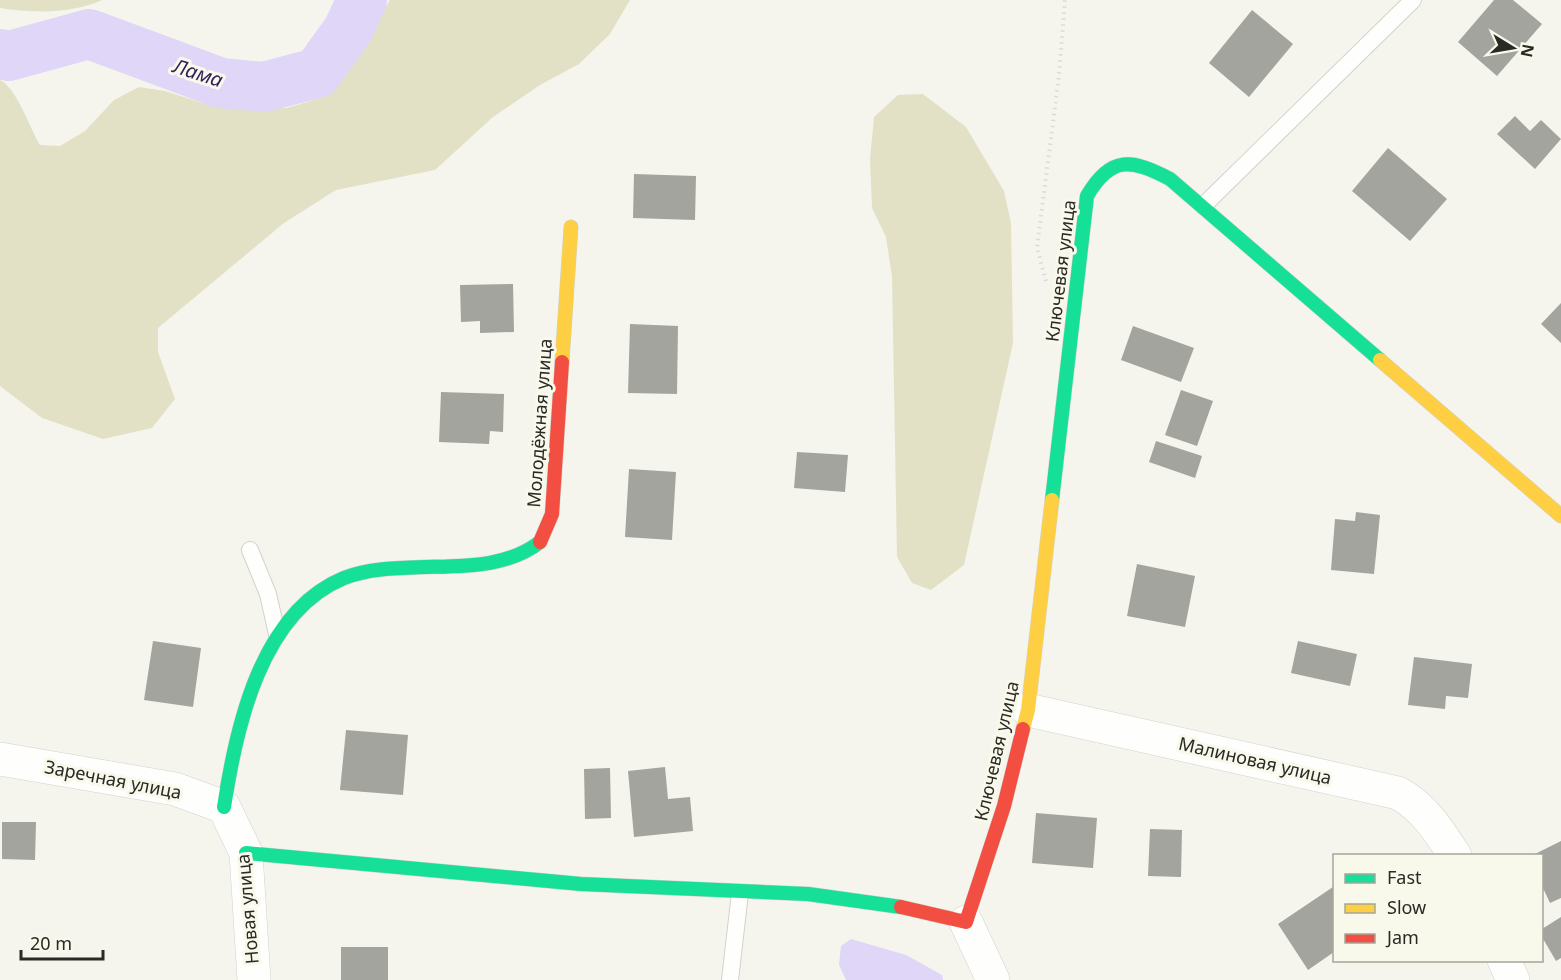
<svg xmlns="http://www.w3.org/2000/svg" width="1561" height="980" viewBox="0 0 1561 980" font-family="'Noto Sans',sans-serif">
<rect width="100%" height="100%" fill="#f5f5ee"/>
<!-- green -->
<path fill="#e2e1c6" d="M 0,0 L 102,0 C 72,14 33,13 0,8 Z
M 390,0 L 630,0 L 610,34 L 579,64 L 540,85 L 493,117 L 435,170 L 336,190 L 284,223 L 158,328 L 158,352 L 175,399 L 152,428 L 103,439 L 42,418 L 0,386 L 0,80 C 17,88 30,129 40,145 L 60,146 L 85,131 L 114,100 L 139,87 L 165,91 L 206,104 L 287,108 L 317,99 L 354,57 Z
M 923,94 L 966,127 L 1004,191 L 1011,223 L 1013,343 L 964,565 L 931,590 L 912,583 L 897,557 L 892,277 L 886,237 L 872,208 L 870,159 L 874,117 L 898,95 Z"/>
<!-- water -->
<path fill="#dfd6f8" d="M 851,939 L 906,955 L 942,975 L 943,980 L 846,980 L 839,965 L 841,946 Z"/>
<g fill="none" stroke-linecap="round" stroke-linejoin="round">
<!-- river -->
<path stroke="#dfd6f8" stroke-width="50" d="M 0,54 L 9,56 L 89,34 L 221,83 L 264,87 L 317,73 L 348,30 L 362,0"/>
</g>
<!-- building -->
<path fill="#a4a49f" d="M 1494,0 L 1513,0 L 1542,24 L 1497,76 L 1458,42 Z
M 1252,10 L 1293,44 L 1249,97 L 1209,63 Z
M 1515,116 L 1530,131 L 1541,120 L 1561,139 L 1535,169 L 1497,134 Z
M 1388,148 L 1447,199 L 1410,241 L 1352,191 Z
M 634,174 L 696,176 L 695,220 L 633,218 Z
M 513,284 L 514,332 L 480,333 L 480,321 L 461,322 L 460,285 Z
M 1561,303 L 1561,343 L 1541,324 Z
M 630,324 L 678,326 L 677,394 L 628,393 Z
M 1133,326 L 1194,348 L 1181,382 L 1121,360 Z
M 1181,390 L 1213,401 L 1197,446 L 1165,435 Z
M 441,392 L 504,394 L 503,432 L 490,431 L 489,444 L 439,442 Z
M 1156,441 L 1202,456 L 1195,478 L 1149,462 Z
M 797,452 L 848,455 L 845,492 L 794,488 Z
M 629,469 L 676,472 L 672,540 L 625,537 Z
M 1356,512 L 1380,515 L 1374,574 L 1331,570 L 1335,519 L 1355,521 Z
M 1137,564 L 1195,576 L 1185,627 L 1127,616 Z
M 153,641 L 201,648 L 193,707 L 144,700 Z
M 1298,641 L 1357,654 L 1350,686 L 1291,673 Z
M 1414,657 L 1472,664 L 1468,698 L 1446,696 L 1445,709 L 1408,705 Z
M 346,730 L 408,735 L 403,795 L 340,790 Z
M 665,767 L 668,799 L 690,797 L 693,831 L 634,837 L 628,771 Z
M 610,768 L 611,818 L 585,819 L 584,769 Z
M 1036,813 L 1097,818 L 1093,868 L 1032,863 Z
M 2,822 L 36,822 L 35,860 L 2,859 Z
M 1150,829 L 1182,830 L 1181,877 L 1148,876 Z
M 1561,841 L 1561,898 L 1550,903 L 1542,886 L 1542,856 L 1531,856 Z
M 1333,887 L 1334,952 L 1308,970 L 1278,924 Z
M 1561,917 L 1561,958 L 1556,961 L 1542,937 L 1542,929 Z
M 341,947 L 388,947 L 388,980 L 341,980 Z"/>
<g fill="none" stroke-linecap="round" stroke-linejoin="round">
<defs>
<path id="lane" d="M 1203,206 L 1413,0
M 250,550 L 268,594 L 277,634
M 730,980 L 740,893"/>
<path id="street" d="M 1028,710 L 1398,793 C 1424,807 1439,831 1455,856
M 0,759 L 175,789 L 224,807 L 246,853 L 254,980
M 966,922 L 993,980
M 1504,960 L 1513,980"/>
<path id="fast" d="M 1052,500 L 1087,196 C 1111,155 1131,159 1170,179 L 1380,360
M 224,807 C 236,727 261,612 344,578 C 370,568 399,568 426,567 C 465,566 508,567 540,542
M 246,853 L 581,884 L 808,894 L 901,907"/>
<path id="slow" d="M 1380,360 L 1561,516
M 562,362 L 571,227
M 1023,729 L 1028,710 L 1052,500"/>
<path id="jam" d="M 540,542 L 552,514 L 562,362
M 901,907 L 966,922 L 1004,806 L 1023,729"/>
</defs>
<!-- lane casing -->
<use href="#lane" stroke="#d2d2cd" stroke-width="18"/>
<!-- street casing -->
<use href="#street" stroke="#d2d2cd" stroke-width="34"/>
<!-- fast casing -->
<use href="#fast" stroke="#d2d2cd" stroke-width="15"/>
<!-- slow casing -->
<use href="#slow" stroke="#d2d2cd" stroke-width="15"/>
<!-- jam casing -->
<use href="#jam" stroke="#d2d2cd" stroke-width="15"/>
<!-- path -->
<path stroke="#dbdbd9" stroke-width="4" stroke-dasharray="1.5 4.5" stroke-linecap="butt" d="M 1046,281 L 1037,248 L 1059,75 L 1065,0"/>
<!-- lane -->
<use href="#lane" stroke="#fefefc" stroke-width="16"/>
<!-- street -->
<use href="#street" stroke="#fefefc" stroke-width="33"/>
<!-- fast -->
<use href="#fast" stroke="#16e098" stroke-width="14"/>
<!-- slow -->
<use href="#slow" stroke="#ffcf43" stroke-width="14"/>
<!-- jam -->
<use href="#jam" stroke="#f24e42" stroke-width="14"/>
</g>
<g text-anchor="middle" stroke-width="6" stroke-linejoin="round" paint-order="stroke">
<!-- street labels -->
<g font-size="18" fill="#292925" stroke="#f8f8eb">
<text transform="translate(1061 271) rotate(-83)" y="6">Ключевая улица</text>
<text transform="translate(540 423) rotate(-86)" y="6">Молодёжная улица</text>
<text transform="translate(997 751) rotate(-77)" y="6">Ключевая улица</text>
<text transform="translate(1255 761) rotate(13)" y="6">Малиновая улица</text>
<text transform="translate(113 780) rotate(11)" y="6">Заречная улица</text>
<text transform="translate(248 909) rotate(-95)" y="6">Новая улица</text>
</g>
<!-- water labels -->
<g font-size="20" font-style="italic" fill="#35205c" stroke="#f8f8eb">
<text transform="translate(198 73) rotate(18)" y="7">Лама</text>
</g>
</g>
<!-- legend -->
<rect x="1333" y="854" width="210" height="108" fill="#f8f8eb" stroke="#a5a59c" stroke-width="1.5"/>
<rect x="1345" y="874" width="30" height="9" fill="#16e098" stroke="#a5a59c" stroke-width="1.5"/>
<text x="1387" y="884" font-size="18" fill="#292925">Fast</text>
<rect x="1345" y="904" width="30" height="9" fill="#ffcf43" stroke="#a5a59c" stroke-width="1.5"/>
<text x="1387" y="914" font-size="18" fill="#292925">Slow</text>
<rect x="1345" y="934" width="30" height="9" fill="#f24e42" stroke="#a5a59c" stroke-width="1.5"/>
<text x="1387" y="944" font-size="18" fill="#292925">Jam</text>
<!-- north arrow -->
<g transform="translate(1513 48) rotate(101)" stroke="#f8f8eb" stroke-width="4.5" paint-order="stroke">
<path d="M0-4.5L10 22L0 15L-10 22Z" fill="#292925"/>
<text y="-9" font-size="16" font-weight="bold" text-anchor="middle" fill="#292925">N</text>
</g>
<!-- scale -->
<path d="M21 950v9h82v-9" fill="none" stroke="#292925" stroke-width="3"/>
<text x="30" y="950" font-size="18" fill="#292925" stroke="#f8f8eb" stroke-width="4.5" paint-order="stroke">20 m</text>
</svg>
